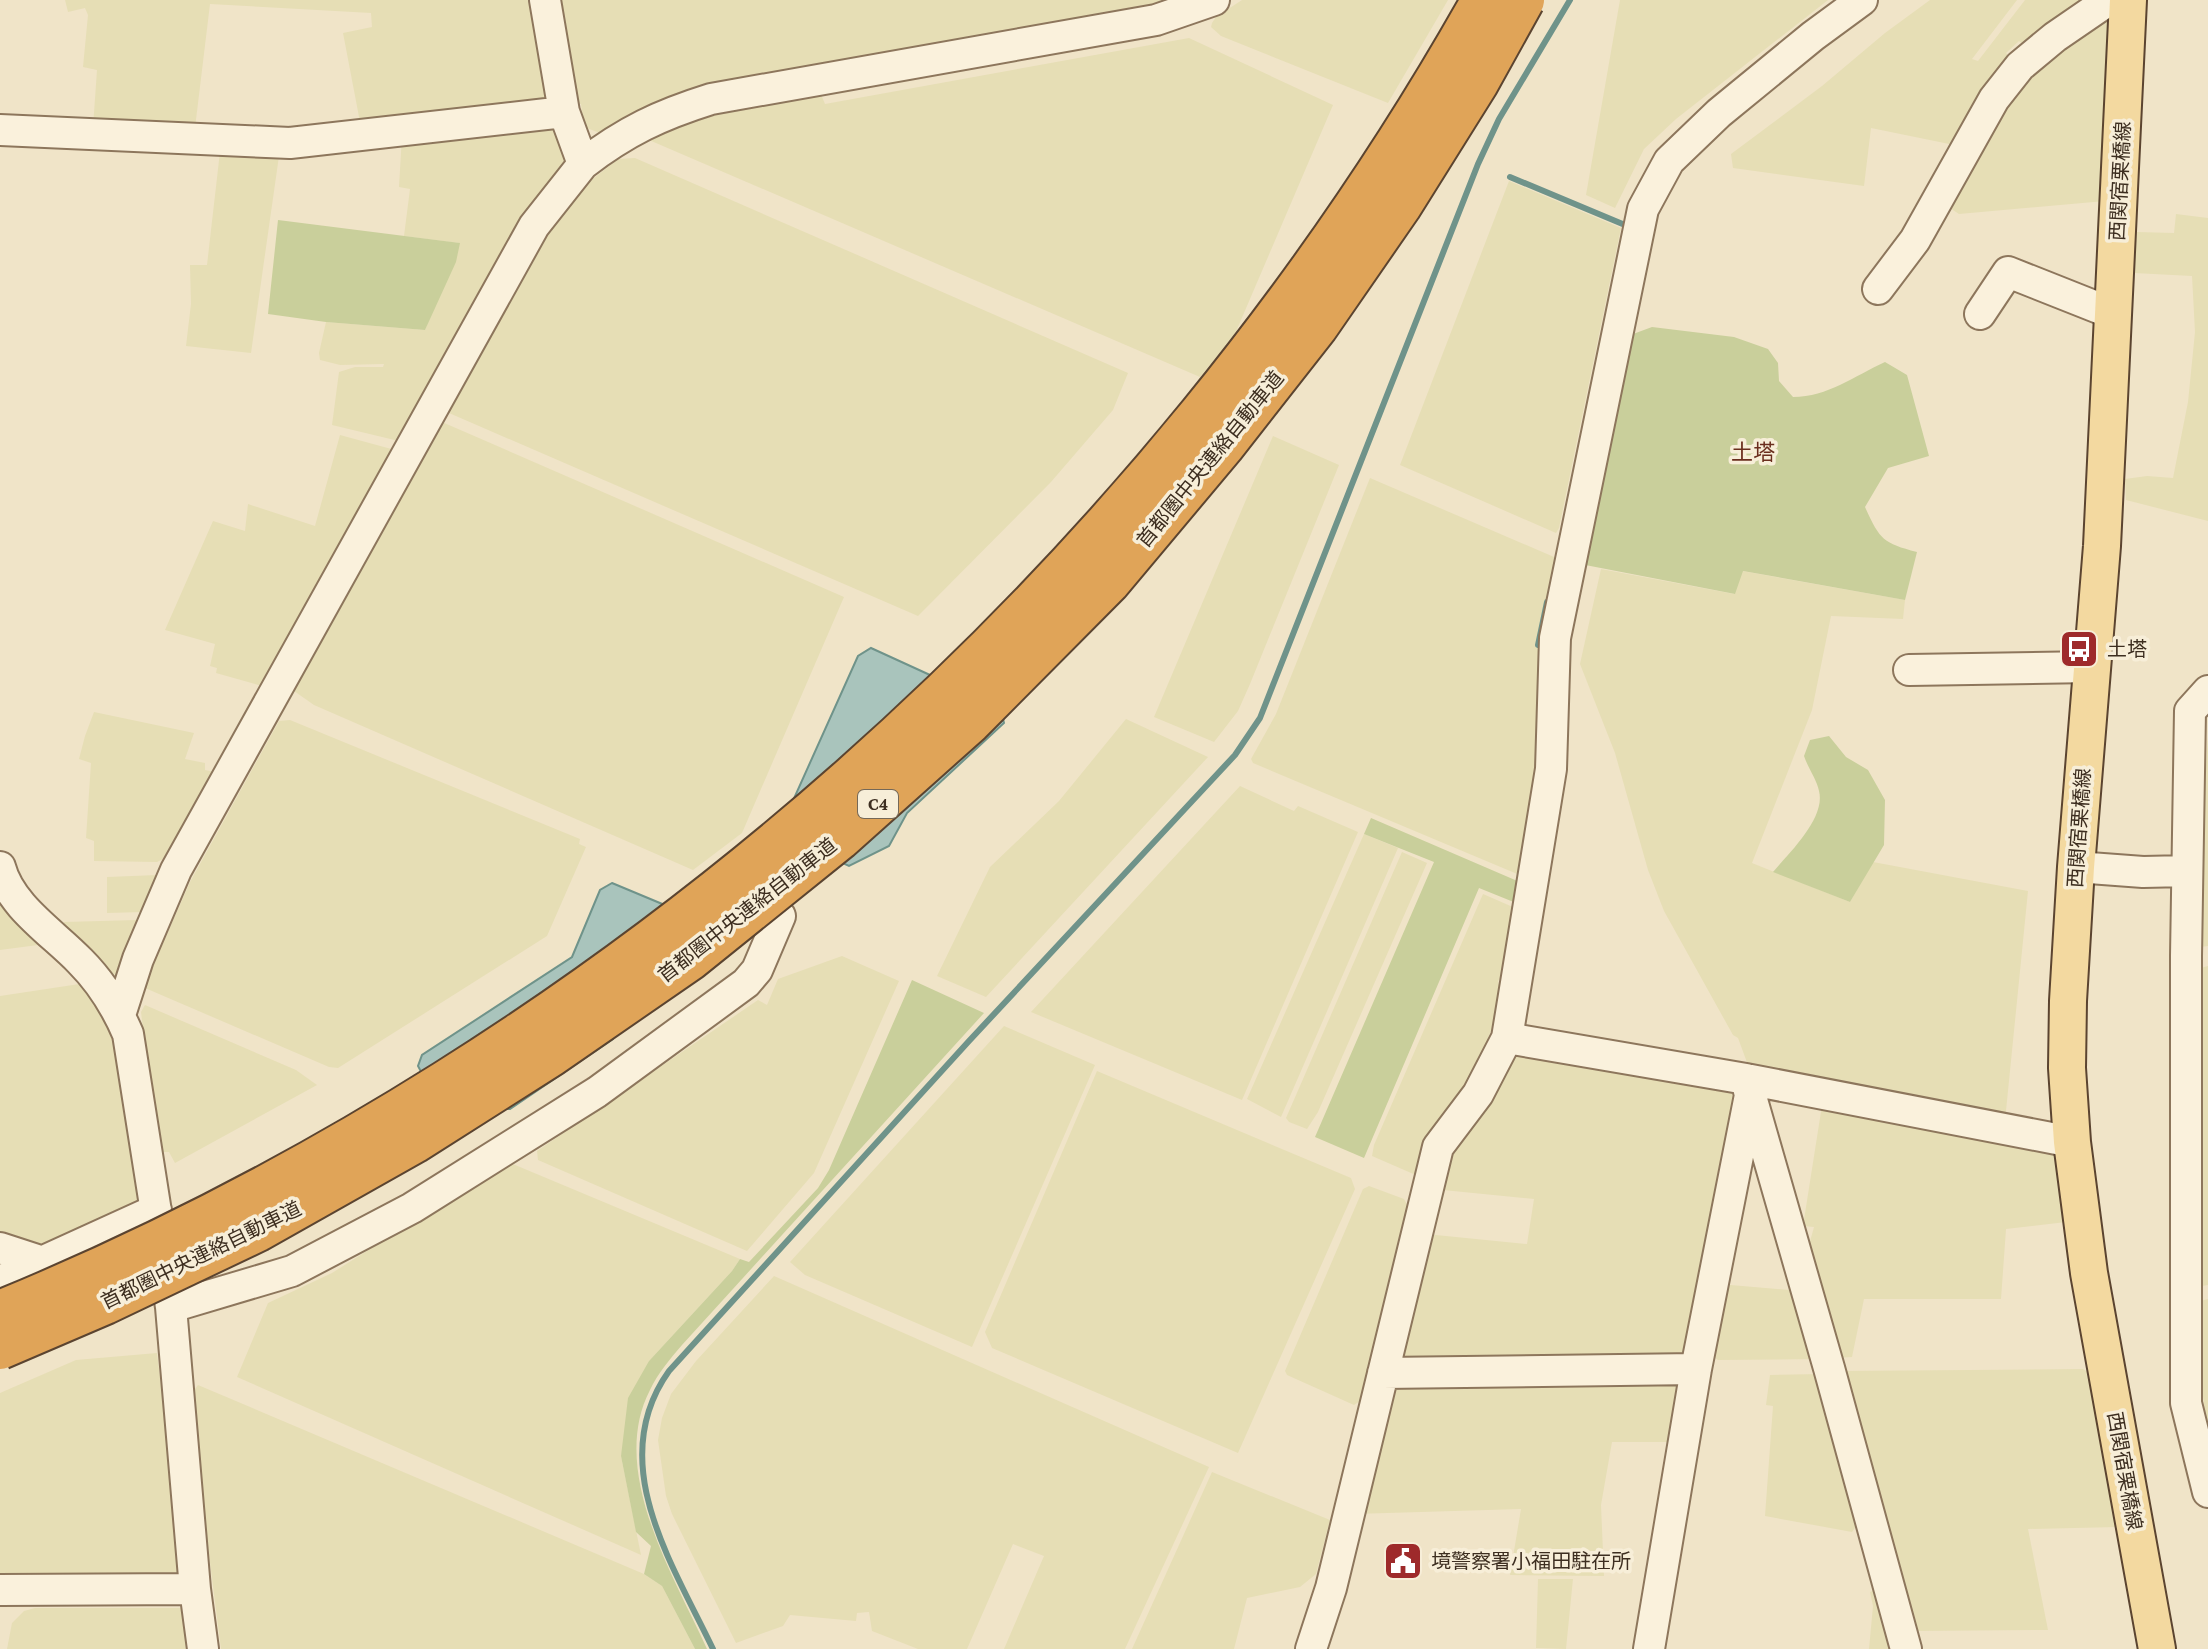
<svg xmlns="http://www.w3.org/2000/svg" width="2208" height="1649" viewBox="0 0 2208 1649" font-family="'Crimson Pro','Noto Sans JP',serif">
<rect width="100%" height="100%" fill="#f0e4c8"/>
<!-- farmland -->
<path fill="#e6deb5" d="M 65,0 L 535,0 L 555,95 L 547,108 L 360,122 L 343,33 L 372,27 L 371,13 L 210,4 L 195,128 L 93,127 L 97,70 L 83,67 L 88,15 L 85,8 L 68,12 Z
M 555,0 L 1174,0 L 728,80 L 625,119 L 600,133 L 584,127 L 581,104 L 575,104 Z
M 1242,0 L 1448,0 L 1388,103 L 1221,36 L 1211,27 L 1212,23 L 1216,17 Z
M 1620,0 L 1828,0 L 1676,119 L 1644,149 L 1615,208 L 1586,195 Z
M 1930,0 L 2017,0 L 1972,59 L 1978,61 L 2025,0 L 2096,0 L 2030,50 L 2019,41 L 2006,53 L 2016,64 L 1959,146 L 1871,128 L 1864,186 L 1733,168 L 1731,154 L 1822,86 L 1885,33 Z
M 2113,14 L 2105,201 L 1959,214 L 1944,204 L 2025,68 Z
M 1189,38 L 1333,105 L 1235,334 L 1200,377 L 649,140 L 653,133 L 713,113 L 820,92 L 825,104 Z
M 555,124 L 569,165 L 403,442 L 332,425 L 339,372 L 355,367 L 383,367 L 384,364 L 340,365 L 320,360 L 319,353 L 326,322 L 425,330 L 459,243 L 404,236 L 410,189 L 399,187 L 402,136 Z
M 221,143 L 280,149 L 251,353 L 186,346 L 191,304 L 190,265 L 207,265 Z
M 635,158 L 1128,373 L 1113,410 L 1051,482 L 918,616 L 449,413 L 564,206 L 585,185 L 618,159 Z
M 1509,181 L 1621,228 L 1559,528 L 1556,533 L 1400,465 Z
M 2176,214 L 2208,218 L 2208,521 L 2126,500 L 2125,479 L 2147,476 L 2173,478 L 2188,402 L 2195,332 L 2192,276 L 2134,273 L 2137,232 L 2174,233 Z
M 442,422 L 844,597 L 742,833 L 693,870 L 314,705 L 294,691 Z
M 340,435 L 395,450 L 269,688 L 216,673 L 217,668 L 210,666 L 215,644 L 165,630 L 213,521 L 245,531 L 248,504 L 315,526 Z
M 1273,436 L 1339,465 L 1250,684 L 1238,711 L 1214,742 L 1154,717 Z
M 1370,478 L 1554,557 L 1556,572 L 1545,739 L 1522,876 L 1253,763 L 1251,759 L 1276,714 Z
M 1601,569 L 1734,594 L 1742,571 L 1905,600 L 1903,619 L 1831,616 L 1812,710 L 1752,863 L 1850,902 L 1873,862 L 2028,891 L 2005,1121 L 1752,1076 L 1738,1038 L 1733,1035 L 1664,911 L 1648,870 L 1615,753 L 1580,664 Z
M 94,712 L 194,733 L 185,759 L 205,763 L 205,770 L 215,772 L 173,854 L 157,862 L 94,861 L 94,841 L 86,838 L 91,763 L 79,759 L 85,736 Z
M 1126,719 L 1208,757 L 986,997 L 937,976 L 990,867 L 1059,801 Z
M 290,720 L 580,839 L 579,844 L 586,847 L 547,936 L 338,1068 L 329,1067 L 145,988 L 150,973 L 190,882 L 279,721 Z
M 2208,737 L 2208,946 L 2201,947 L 2203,807 Z
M 1240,786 L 1294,811 L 1298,806 L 1358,832 L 1242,1100 L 1031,1012 Z
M 1364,834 L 1398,848 L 1281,1117 L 1247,1099 Z
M 1402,852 L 1427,863 L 1318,1112 L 1307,1129 L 1289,1122 L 1286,1118 Z
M 157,875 L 162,878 L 143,912 L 107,913 L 107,877 Z
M 1483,894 L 1522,911 L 1503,975 L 1498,981 L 1503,1002 L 1470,1081 L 1418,1176 L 1372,1156 L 1374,1145 Z
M 0,895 L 40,942 L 38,945 L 0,950 Z
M 137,920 L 140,922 L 120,974 L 111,975 L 63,926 L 64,922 Z
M 842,956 L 899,981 L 814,1173 L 747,1251 L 538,1160 L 537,1151 L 758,1000 L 767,1005 L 778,979 Z
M 2208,966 L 2208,1285 L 2202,1286 L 2195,1278 L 2201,968 Z
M 86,983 L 110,1018 L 129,1120 L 139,1202 L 50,1245 L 0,1243 L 0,996 Z
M 145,1005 L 296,1070 L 317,1085 L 175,1163 L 169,1152 L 158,1152 L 141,1012 Z
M 1004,1026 L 1095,1065 L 972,1347 L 805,1275 L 790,1262 Z
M 1519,1045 L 1739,1086 L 1683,1360 L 1399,1365 L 1426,1234 L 1527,1244 L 1534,1199 L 1443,1190 L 1451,1150 Z
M 1097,1071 L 1351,1178 L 1355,1189 L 1238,1453 L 992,1348 L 985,1332 Z
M 1823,1099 L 2058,1147 L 2066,1222 L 2006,1229 L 2001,1299 L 1864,1299 L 1852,1357 L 1836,1358 L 1806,1256 L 1814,1227 L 1803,1226 Z
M 508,1162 L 740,1259 L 732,1271 L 649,1361 L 621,1456 L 641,1555 L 237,1377 L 268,1303 L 332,1273 Z
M 1369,1186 L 1404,1199 L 1410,1210 L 1360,1401 L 1354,1405 L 1287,1375 L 1285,1371 L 1363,1189 Z
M 774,1276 L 1209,1467 L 1125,1649 L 1004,1649 L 1044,1556 L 1013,1544 L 967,1649 L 918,1649 L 872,1631 L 869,1612 L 857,1613 L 856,1621 L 790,1615 L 783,1626 L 736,1643 L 672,1514 L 666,1496 L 658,1440 L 662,1418 L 671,1394 L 696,1361 Z
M 1719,1284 L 1800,1291 L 1819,1359 L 1718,1360 L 1708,1353 Z
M 2208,1299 L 2208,1433 L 2196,1345 L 2196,1302 Z
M 157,1353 L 184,1571 L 175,1581 L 0,1576 L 0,1393 L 76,1360 Z
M 2083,1369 L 2091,1374 L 2118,1527 L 2028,1529 L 2048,1630 L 1915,1631 L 1838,1371 Z
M 1822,1374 L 1862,1518 L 1852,1532 L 1765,1516 L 1773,1406 L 1766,1405 L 1770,1375 Z
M 1679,1376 L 1674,1442 L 1612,1442 L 1601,1505 L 1604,1576 L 1510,1575 L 1521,1509 L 1354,1514 L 1395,1383 Z
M 198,1385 L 644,1574 L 662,1586 L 695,1649 L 221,1649 L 189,1397 Z
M 1212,1472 L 1330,1520 L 1316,1574 L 1300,1587 L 1247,1598 L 1234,1649 L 1132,1649 Z
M 1538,1579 L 1573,1579 L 1566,1649 L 1536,1648 Z
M 1883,1587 L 1902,1649 L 1869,1649 L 1873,1606 L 1870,1592 Z
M 35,1608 L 186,1608 L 192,1649 L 7,1649 L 12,1623 L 24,1611 Z"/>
<!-- green -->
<path fill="#c9cf9b" d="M 278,220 L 460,243 L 456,262 L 425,330 L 326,322 L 268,314 Z
M 1652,327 L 1734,337 L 1768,349 L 1778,363 L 1779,381 L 1793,397 C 1828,397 1854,376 1885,362 L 1907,375 L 1929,456 L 1888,468 L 1865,507 C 1880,540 1883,543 1917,552 L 1905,600 L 1743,571 L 1735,594 L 1575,563 L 1625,337 Z
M 1829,736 L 1846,757 L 1868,770 L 1885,800 L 1884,845 L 1850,902 L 1773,872 C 1789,853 1826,818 1819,791 C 1817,780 1808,768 1804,756 L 1810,740 Z
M 1371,818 L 1522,883 L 1521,905 L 1479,888 L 1364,1158 L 1315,1137 L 1434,862 L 1364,834 Z
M 912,980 L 984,1013 L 682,1345 C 670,1359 658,1373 650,1390 C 608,1471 674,1576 707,1649 L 695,1649 L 662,1586 L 644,1574 L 651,1546 L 636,1532 L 621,1456 L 628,1398 L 649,1361 L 732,1271 L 740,1259 L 749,1262 L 818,1188 L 829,1170 Z"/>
<!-- water -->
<path fill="#a9c4bc" stroke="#6f938a" stroke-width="2" d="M 871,648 L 1000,707 L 1004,723 L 907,813 L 889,846 L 849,866 L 778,834 L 858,656 Z
M 612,883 L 703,921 L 611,1024 L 613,1039 L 510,1109 L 497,1109 L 427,1083 L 418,1066 L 422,1055 L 572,957 L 600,890 Z"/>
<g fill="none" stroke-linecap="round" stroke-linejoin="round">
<!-- stream -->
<path stroke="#6f938a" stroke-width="6" d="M 1510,177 L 1625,225 L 1625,231
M 1538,645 L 1547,602
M 713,1649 C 672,1563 604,1462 669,1371 L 969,1041 L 1235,755 L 1260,718 L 1478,164 L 1499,119 L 1570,0"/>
<defs>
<path id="minor" d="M 0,130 L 290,143 L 564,112
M 583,164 C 626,131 660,115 711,99 L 1156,20 L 1214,0
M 1878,289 L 1915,240 L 1994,99 L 2020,66 L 2055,37 L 2109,0
M 1980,314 L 2008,272 L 2114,314
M 1909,670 L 2092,667
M 2208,691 L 2190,711 L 2186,956 L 2186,1403 L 2208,1492
M 0,867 C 10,906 53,933 80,961 C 102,983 116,1006 128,1034 L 171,1307 L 195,1589 L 203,1649
M 2076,867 L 2143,872 L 2187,871
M 120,1015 L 138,959 L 176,870 L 534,226 L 583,164 L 564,112 L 545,0
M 1507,1038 L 1746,1079 L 2072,1142
M 1752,1100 L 1829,1368 L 1906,1649
M 0,1248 L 43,1262
M 0,1281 L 156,1210
M 171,1307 L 292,1271 L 412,1208 L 597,1092 L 746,983 L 757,970 L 780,916
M 1383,1373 L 1696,1369
M 0,1590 L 195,1589
M 1311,1649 L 1331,1588 L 1438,1147 L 1478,1094 L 1507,1038 L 1551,769 L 1555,638 L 1643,209 L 1669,161 L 1719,113 L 1813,36 L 1862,0
M 1649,1649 L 1696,1369 L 1750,1095 L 1746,1079"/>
<path id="major" d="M 2128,0 L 2102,546 L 2076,867 L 2068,1001 L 2067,1068 L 2072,1142 L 2089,1273 L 2157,1649"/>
</defs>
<!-- minor casing -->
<use href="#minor" stroke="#8d765c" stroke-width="34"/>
<!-- major casing -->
<use href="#major" stroke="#5b4430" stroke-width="40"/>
<!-- minor -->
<use href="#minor" stroke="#faf1dc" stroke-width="30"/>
<!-- major -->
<use href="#major" stroke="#f3d9a0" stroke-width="36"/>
<defs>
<path id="highway-bridge" d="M 0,1312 C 614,1060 1158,579 1483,0
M 0,1348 L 105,1303 L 258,1230 L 414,1142 L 551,1055 L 690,959 L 839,839 L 970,722 L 1109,582 L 1223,446 L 1317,326 L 1400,206 L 1477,83 L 1523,0"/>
</defs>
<!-- highway-bridge casing -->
<use href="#highway-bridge" stroke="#5b4430" stroke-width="46" stroke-linecap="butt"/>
<!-- highway-bridge -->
<use href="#highway-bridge" stroke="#e0a458" stroke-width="42"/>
</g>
<!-- icons -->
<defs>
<symbol id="bus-square" viewBox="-11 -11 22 22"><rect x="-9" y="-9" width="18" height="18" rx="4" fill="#9e2a2b" stroke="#f7eed8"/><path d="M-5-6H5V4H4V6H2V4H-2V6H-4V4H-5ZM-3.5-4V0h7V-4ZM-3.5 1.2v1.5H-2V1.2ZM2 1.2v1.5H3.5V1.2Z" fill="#fff"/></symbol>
<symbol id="civic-square" viewBox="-11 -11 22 22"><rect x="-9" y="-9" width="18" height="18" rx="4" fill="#9e2a2b" stroke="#f7eed8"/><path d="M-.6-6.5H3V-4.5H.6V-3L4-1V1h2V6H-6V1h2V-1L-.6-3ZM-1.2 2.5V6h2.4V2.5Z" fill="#fff"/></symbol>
</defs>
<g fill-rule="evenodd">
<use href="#bus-square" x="2057" y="627" width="44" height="44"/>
<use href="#civic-square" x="1381" y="1539" width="44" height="44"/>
</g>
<g text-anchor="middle" stroke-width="7" stroke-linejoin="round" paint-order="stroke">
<!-- shield labels -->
<rect fill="#f7eed8" stroke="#756857" stroke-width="2" x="858" y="790" width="40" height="28" rx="6"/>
<g font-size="18" font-weight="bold" fill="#3d2e20">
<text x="878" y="810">C4</text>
</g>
<!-- street labels -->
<g font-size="20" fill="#3d2e20" stroke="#f7eed8">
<text transform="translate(2120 181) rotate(-87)" y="7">西関宿栗橋線</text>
<text transform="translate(1210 459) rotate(-51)" y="7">首都圏中央連絡自動車道</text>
<text transform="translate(2079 828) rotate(-86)" y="7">西関宿栗橋線</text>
<text transform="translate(747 910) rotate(-38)" y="7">首都圏中央連絡自動車道</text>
<text transform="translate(201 1255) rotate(-26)" y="7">首都圏中央連絡自動車道</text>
<text transform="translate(2125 1471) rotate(80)" y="7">西関宿栗橋線</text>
</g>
<!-- poi labels -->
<g font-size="20" fill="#3d2e20" stroke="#f7eed8" text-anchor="start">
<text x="2107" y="656">土塔</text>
<text x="1431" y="1568">境警察署小福田駐在所</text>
</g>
<!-- neighbourhood labels -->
<g font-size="22" fill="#6b2e1e" stroke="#f7eed8">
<text x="1753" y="460">土塔</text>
</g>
</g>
</svg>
